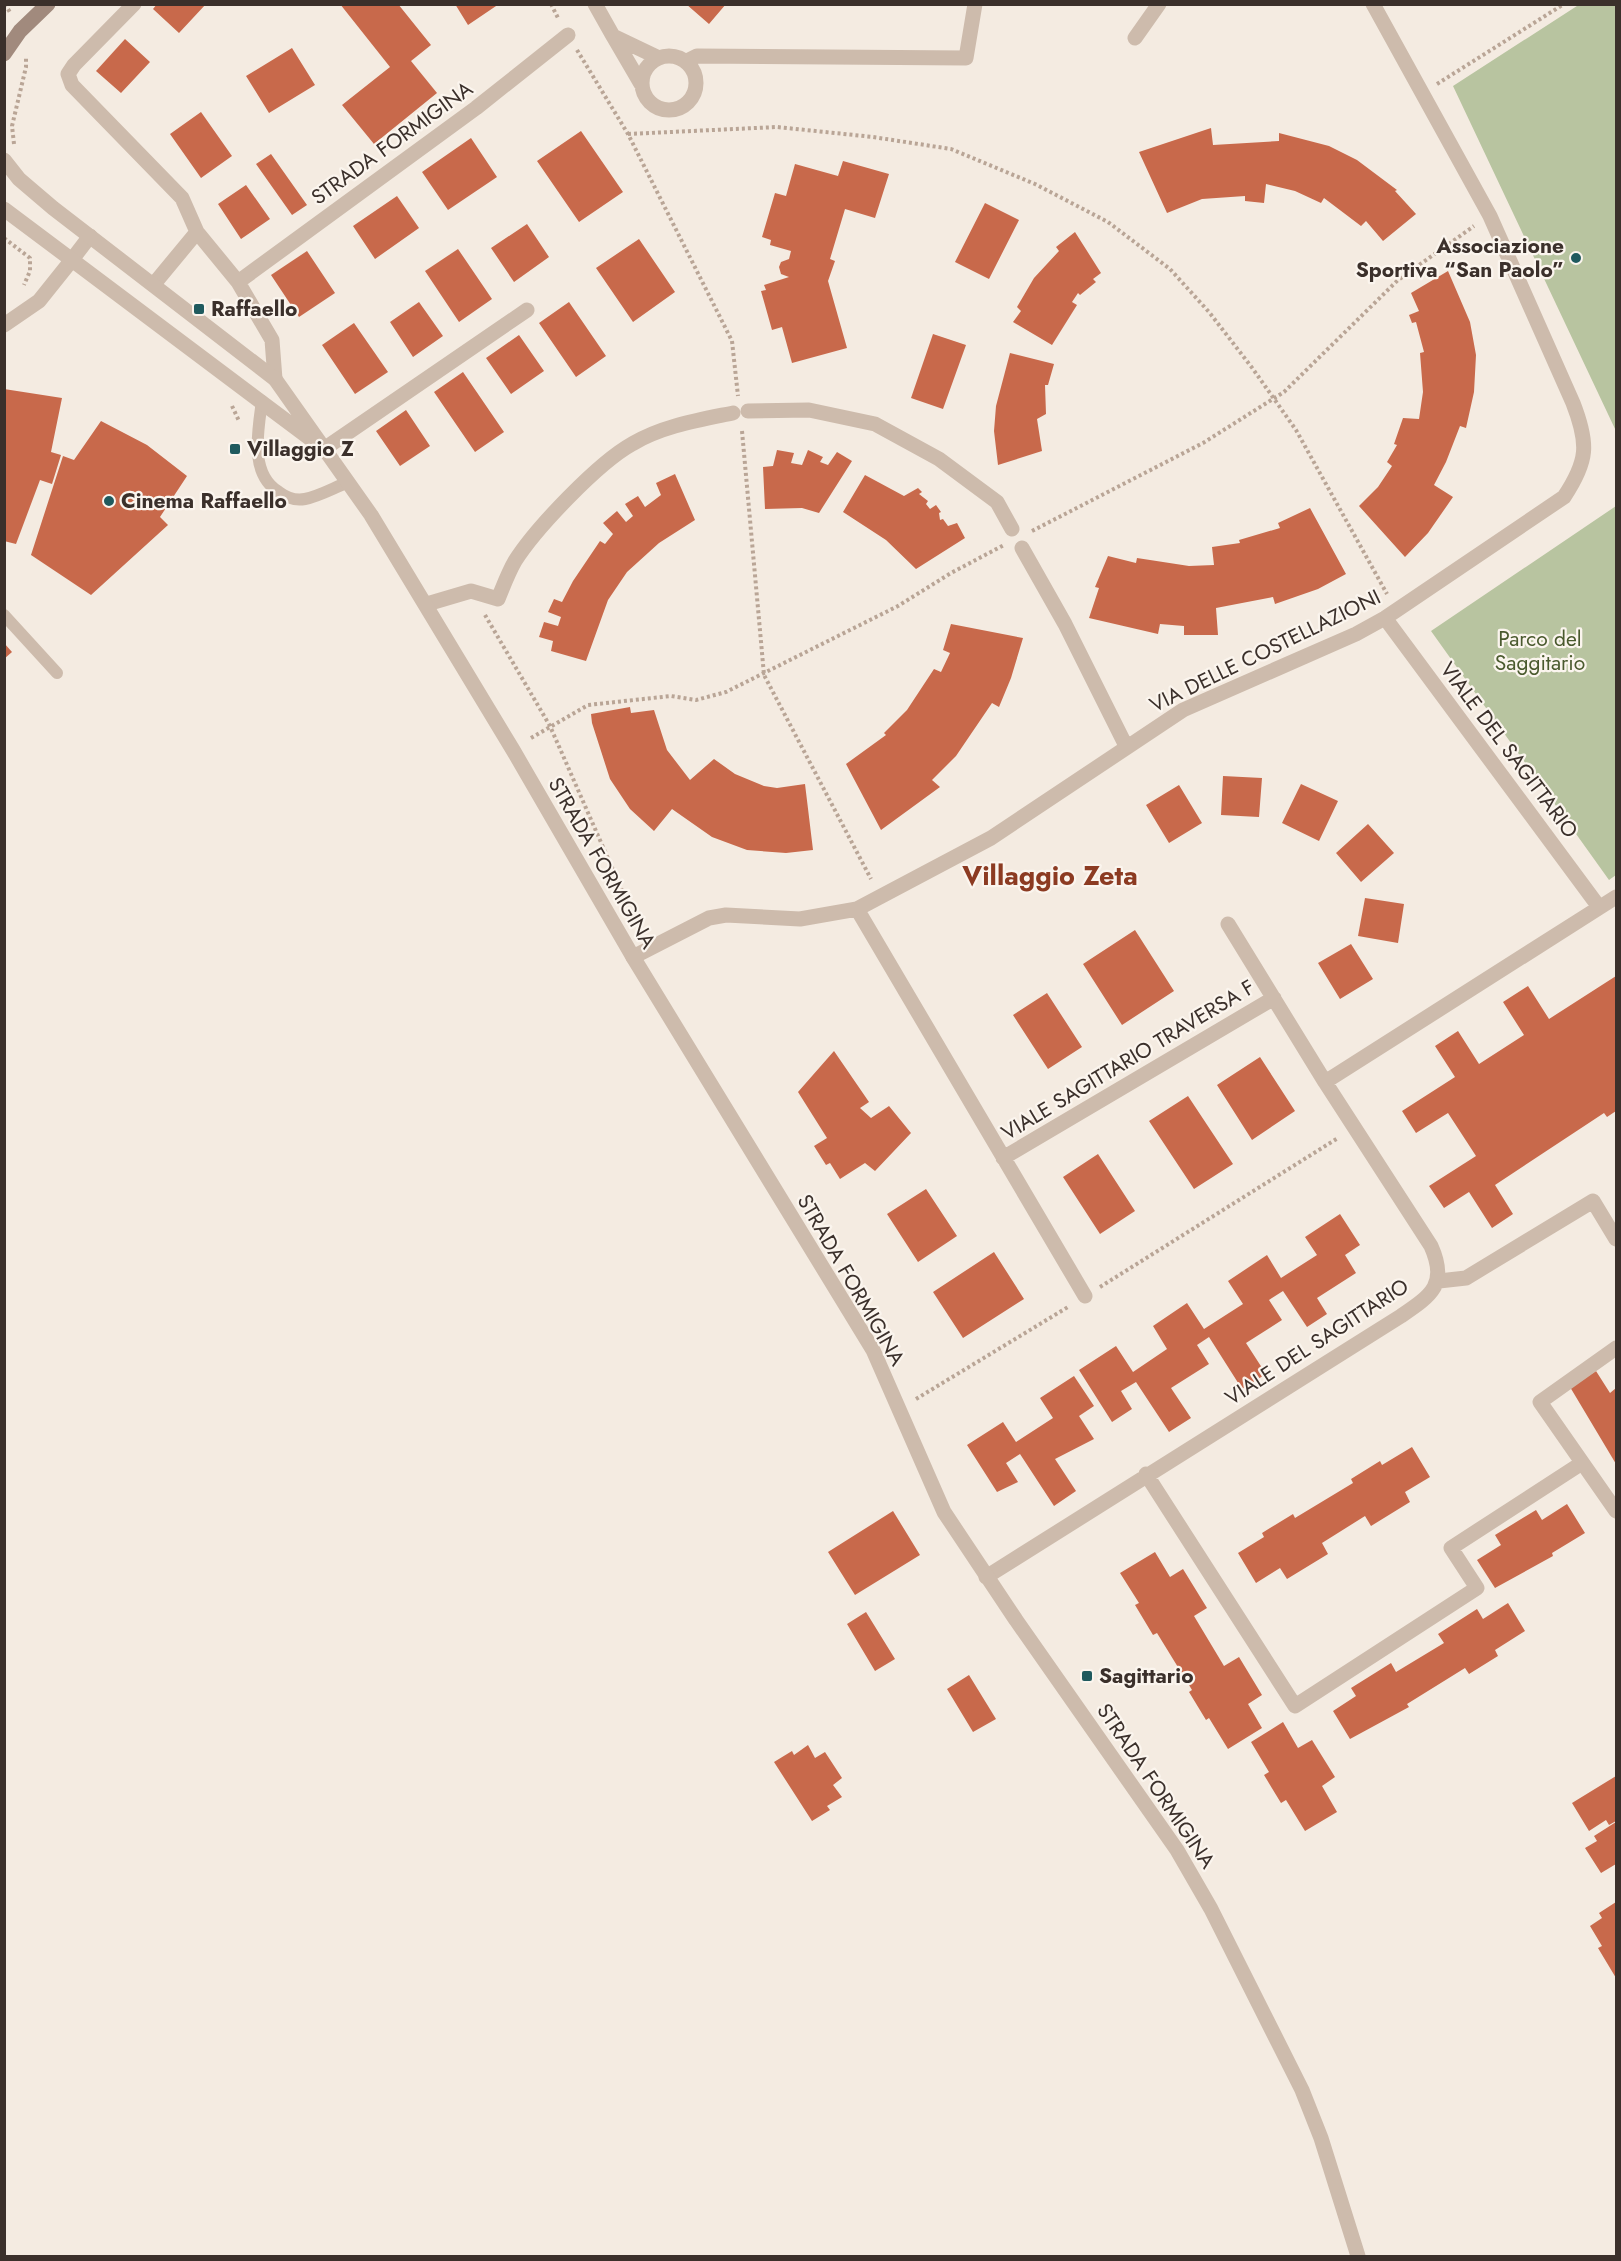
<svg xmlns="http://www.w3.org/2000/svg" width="1621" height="2261" viewBox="0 0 1621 2261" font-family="Jost,sans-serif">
<rect width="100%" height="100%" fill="#f4ebe1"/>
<!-- green -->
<path fill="#b8c4a0" d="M 1580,4 L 1616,5 L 1616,431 L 1453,86 Z
M 1616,506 L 1616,875 L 1609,880 L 1431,631 Z"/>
<!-- building -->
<path fill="#c8694b" d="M 157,4 L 206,4 L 179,33 L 153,9 Z
M 340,4 L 398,4 L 431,45 L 411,61 L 437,93 L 374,144 L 342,105 L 390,67 Z
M 455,4 L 499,4 L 468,25 Z
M 686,4 L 726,4 L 709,24 Z
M 125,39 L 150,62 L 121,93 L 96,71 Z
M 292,48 L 315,85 L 269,113 L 246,76 Z
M 201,112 L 232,156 L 201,178 L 170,134 Z
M 1211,128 L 1213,145 L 1279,141 L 1279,133 L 1329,146 L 1357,160 L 1397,190 L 1395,191 L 1416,214 L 1383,241 L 1366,221 L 1361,226 L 1324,198 L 1321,203 L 1295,191 L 1266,184 L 1264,203 L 1245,201 L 1245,196 L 1202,199 L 1167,213 L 1139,152 Z
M 581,131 L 623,192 L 579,222 L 537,161 Z
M 471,138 L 497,177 L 448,210 L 422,172 Z
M 271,154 L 307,205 L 292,215 L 256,164 Z
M 843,161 L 889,174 L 875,218 L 845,209 L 830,259 L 835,261 L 828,281 L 847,348 L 792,363 L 782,327 L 772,330 L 761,291 L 766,290 L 764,285 L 789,277 L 781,274 L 779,267 L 781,262 L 789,259 L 791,251 L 770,245 L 771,240 L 762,237 L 775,193 L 786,196 L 795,164 L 838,176 Z
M 246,185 L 270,219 L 241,239 L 218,204 Z
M 397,196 L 419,228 L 375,259 L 353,226 Z
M 985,203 L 1019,220 L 989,279 L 955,262 Z
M 527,224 L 549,257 L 514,282 L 491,248 Z
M 1075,232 L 1101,273 L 1093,279 L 1096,282 L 1080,295 L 1078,293 L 1072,302 L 1077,305 L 1052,345 L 1013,322 L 1021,311 L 1017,307 L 1034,278 L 1059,251 L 1056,247 Z
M 639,239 L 675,292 L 633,322 L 596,268 Z
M 458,249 L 492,299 L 459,322 L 425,271 Z
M 307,251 L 335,293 L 299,317 L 271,275 Z
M 1448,271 L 1470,322 L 1476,355 L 1474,392 L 1466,428 L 1460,426 L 1446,462 L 1434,485 L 1453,497 L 1428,533 L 1405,557 L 1359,506 L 1378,487 L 1392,466 L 1387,462 L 1397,445 L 1394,444 L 1403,418 L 1419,419 L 1423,392 L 1420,353 L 1424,352 L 1416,322 L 1412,323 L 1409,315 L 1419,311 L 1411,293 Z
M 419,302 L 443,336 L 413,357 L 390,322 Z
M 569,302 L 606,356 L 576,377 L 539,323 Z
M 354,323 L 388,372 L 355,394 L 322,345 Z
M 933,334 L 966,345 L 943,409 L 911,398 Z
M 519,335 L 544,371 L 511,394 L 486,358 Z
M 1010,353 L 1054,364 L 1048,385 L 1045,385 L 1046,414 L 1037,419 L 1042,451 L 998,465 L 994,431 L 996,406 Z
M 463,372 L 504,432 L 475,452 L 434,392 Z
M 4,389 L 62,398 L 51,452 L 61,455 L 52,484 L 40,480 L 16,544 L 4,541 Z
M 406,410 L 430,446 L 400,466 L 376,431 Z
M 101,421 L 147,445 L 187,476 L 160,517 L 168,525 L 91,595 L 31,555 L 63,456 L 74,460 Z
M 777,450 L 794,453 L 791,463 L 802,465 L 808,450 L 823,457 L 820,462 L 828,465 L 837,452 L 852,461 L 819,513 L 802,508 L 765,509 L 763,467 L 773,466 Z
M 675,474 L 695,520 L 659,543 L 627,572 L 608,600 L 586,661 L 551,651 L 553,641 L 539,637 L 544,622 L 558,626 L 561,617 L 548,612 L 554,599 L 562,602 L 573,581 L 600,541 L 605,544 L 613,534 L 603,523 L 617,511 L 626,522 L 633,516 L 625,504 L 638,496 L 645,507 L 661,495 L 656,483 Z
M 865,475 L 904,496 L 918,488 L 922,492 L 919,494 L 928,501 L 926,504 L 930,509 L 936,505 L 941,512 L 939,513 L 940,520 L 943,519 L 948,526 L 957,523 L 965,538 L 916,569 L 886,540 L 843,512 Z
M 1310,508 L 1346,574 L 1318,589 L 1275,604 L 1273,597 L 1216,608 L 1218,635 L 1184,635 L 1184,626 L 1160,624 L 1158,634 L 1089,618 L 1099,588 L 1095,587 L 1108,556 L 1136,563 L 1137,558 L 1189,566 L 1214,565 L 1212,547 L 1240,543 L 1239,540 L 1280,528 L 1278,523 Z
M 951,624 L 1023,638 L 1011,678 L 999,707 L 992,703 L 956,756 L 932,780 L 940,787 L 881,830 L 846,764 L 886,735 L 884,733 L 907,710 L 934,669 L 941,672 L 950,653 L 943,650 Z
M 4,643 L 12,652 L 4,659 Z
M 630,707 L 631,713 L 654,710 L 667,750 L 690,780 L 714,759 L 735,774 L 764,786 L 777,788 L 805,784 L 813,850 L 786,853 L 747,850 L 712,837 L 672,809 L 654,831 L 630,809 L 610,779 L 592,723 L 591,714 Z
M 1223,776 L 1262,778 L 1259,817 L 1221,815 Z
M 1301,784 L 1338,801 L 1319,841 L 1282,823 Z
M 1179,785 L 1202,823 L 1169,843 L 1146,805 Z
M 1368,824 L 1394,853 L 1361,882 L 1336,853 Z
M 1365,898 L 1404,904 L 1398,943 L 1358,936 Z
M 1135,930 L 1174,991 L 1122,1025 L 1083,964 Z
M 1351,944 L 1373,979 L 1340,999 L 1318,963 Z
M 1616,976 L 1616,1111 L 1607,1117 L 1604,1113 L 1495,1185 L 1513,1214 L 1492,1228 L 1469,1192 L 1444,1208 L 1429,1186 L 1476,1156 L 1448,1113 L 1416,1133 L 1402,1111 L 1455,1077 L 1435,1046 L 1458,1031 L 1479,1064 L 1524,1035 L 1503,1002 L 1528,986 L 1549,1019 Z
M 1047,993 L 1082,1047 L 1048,1069 L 1013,1015 Z
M 834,1051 L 869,1102 L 860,1108 L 871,1118 L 889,1106 L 911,1133 L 875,1171 L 865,1163 L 840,1179 L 830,1163 L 826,1165 L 814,1146 L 827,1138 L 798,1092 Z
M 1260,1057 L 1295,1111 L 1252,1140 L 1217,1085 Z
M 1188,1096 L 1233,1164 L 1194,1189 L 1149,1121 Z
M 1098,1154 L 1135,1211 L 1100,1234 L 1063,1177 Z
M 926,1189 L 957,1236 L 918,1262 L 887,1214 Z
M 1340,1214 L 1360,1245 L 1345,1255 L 1356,1273 L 1317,1298 L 1327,1314 L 1307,1327 L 1283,1291 L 1269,1300 L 1282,1320 L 1246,1343 L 1266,1374 L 1242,1389 L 1209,1337 L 1197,1345 L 1209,1364 L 1171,1388 L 1191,1418 L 1169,1432 L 1136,1382 L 1121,1391 L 1132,1409 L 1112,1422 L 1079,1370 L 1116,1346 L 1133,1372 L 1167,1349 L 1153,1326 L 1187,1303 L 1204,1329 L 1243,1304 L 1228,1281 L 1267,1255 L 1281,1278 L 1317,1255 L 1305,1237 Z
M 994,1252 L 1024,1299 L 963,1338 L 933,1292 Z
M 1596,1371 L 1610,1393 L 1616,1388 L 1616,1464 L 1570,1387 Z
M 1074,1376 L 1094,1406 L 1079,1416 L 1094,1439 L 1055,1459 L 1076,1491 L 1054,1506 L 1020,1454 L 1006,1463 L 1018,1482 L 997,1492 L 967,1445 L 1003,1422 L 1016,1442 L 1053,1418 L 1040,1398 Z
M 1412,1447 L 1430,1477 L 1405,1492 L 1410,1502 L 1371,1526 L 1365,1516 L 1322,1543 L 1328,1554 L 1287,1579 L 1280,1568 L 1256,1583 L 1238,1553 L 1264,1537 L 1262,1533 L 1293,1514 L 1295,1518 L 1353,1483 L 1351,1479 L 1380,1461 L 1382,1465 Z
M 1567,1504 L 1585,1533 L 1552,1553 L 1553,1556 L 1495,1588 L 1477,1560 L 1501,1545 L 1495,1535 L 1536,1510 L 1542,1520 Z
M 893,1511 L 920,1555 L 855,1595 L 828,1552 Z
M 1155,1552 L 1170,1577 L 1183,1569 L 1207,1608 L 1194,1616 L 1224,1666 L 1239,1657 L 1262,1695 L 1248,1704 L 1262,1728 L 1228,1749 L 1209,1718 L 1206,1720 L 1189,1692 L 1192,1690 L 1157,1633 L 1153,1635 L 1135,1605 L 1139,1603 L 1120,1573 Z
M 1508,1603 L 1525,1631 L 1495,1650 L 1498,1656 L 1469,1674 L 1465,1668 L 1407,1704 L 1409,1707 L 1350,1739 L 1333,1711 L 1356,1696 L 1351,1688 L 1391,1663 L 1396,1672 L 1444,1643 L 1438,1634 L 1477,1609 L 1483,1619 Z
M 866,1612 L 895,1659 L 875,1671 L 847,1624 Z
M 969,1675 L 996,1719 L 973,1732 L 947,1689 Z
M 1283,1722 L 1298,1748 L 1312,1740 L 1335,1777 L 1322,1786 L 1337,1812 L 1305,1831 L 1286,1800 L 1281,1803 L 1264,1775 L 1269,1772 L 1251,1742 Z
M 808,1745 L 815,1758 L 825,1752 L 842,1778 L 833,1785 L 842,1797 L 827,1806 L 830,1810 L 812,1821 L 774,1762 L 792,1751 L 794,1755 Z
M 1616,1776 L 1616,1821 L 1609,1825 L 1606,1820 L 1589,1831 L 1572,1803 Z
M 1616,1822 L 1616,1864 L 1601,1873 L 1585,1848 L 1597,1841 L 1594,1836 Z
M 1616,1902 L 1616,1978 L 1598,1948 L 1602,1946 L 1590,1926 L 1602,1918 L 1599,1913 Z"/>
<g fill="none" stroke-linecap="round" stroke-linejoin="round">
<!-- path -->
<path stroke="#b9a596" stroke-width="4" stroke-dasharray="3 3" stroke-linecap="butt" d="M 5,4 L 11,14
M 551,4 L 558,18
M 577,50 L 628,134 L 732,341 L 738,396
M 1437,84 L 1564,4
M 628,134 L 777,127 L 873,137 L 951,149 L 1035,184 L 1108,222 L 1170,269 L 1209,312 L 1253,369 L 1296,430 L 1387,594
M 14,144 L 12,126 L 26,67 L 26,57
M 4,238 L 30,258 L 30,271 L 24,285
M 232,406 L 239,421
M 742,431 L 764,675 L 871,879
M 1032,531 L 1203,443 L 1284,392 L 1398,280 L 1474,226
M 485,615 L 550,726 L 628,904
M 531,738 L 588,705 L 671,696 L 696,700 L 726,692 L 898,606 L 951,573 L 1004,545
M 1100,1287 L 1338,1138
M 916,1399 L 1068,1307"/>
<!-- service -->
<path stroke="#cdbbac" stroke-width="12" d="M 262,401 C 258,431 249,474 279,492 C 287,498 295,501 305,499 C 320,496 335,487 349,482
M 4,615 L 57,673"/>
<!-- minor -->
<path stroke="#cdbbac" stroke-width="15" d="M 134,4 L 74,65 L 68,74 L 72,85 L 182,198 L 197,232 L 238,282 L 272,340 L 275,379
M 595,4 L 613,36
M 1135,38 L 1159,4
M642 83a27 27 0 1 1 54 0a27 27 0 1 1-54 0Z
M 687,61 L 697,56 L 966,58 L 975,4
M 641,84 L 613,36 L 659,58
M 71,261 L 90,236
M 238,282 L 476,108 L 568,35
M 154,284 L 197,232
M 748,411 L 809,410 L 875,424 L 939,459 L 997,502 L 1012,529
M 324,449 L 527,310
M 1022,548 L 1065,624 L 1126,746
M 427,604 L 471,591 L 498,599 C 503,587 508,573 515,561 C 536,528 598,463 632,444 C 662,426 699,420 733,413
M 1385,618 L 1599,907
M 857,909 L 1085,1296
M 1228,924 L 1325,1082
M 633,957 L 709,918 L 726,915 L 800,919 L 857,909 L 991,838 L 1183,710 L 1356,634 L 1385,618 L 1564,497 C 1588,461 1589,444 1573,403 L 1490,216 L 1373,4
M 1003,1158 L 1274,998
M 1439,1281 L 1466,1278 L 1593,1201 L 1616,1239
M 1616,1348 L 1540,1402 L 1616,1511
M 1146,1474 L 1295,1706 L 1477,1588 L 1451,1548 L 1582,1463
M 986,1577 L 1401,1316 C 1432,1295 1448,1284 1431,1246 L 1325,1082 L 1616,897"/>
<!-- tertiary -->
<path stroke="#cdbbac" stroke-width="15" d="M 4,160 L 19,179 L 53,208 L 275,379 L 371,515 L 513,750 L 633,957 L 873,1350 L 944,1512 L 1016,1620 L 1177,1850 L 1211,1909 L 1302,2090 L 1321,2138 L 1358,2256
M 4,209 L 312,440
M 4,325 L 39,301 L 71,261"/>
<!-- secondary -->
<path stroke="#a18a7d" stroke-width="15" d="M 4,54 L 20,31 L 48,4"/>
</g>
<!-- markers -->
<g fill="#1f5a5e" stroke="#fbf5ee" stroke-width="2">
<circle cx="1576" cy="258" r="6"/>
<rect x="193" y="303" width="12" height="12" rx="3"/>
<rect x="229" y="443" width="12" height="12" rx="3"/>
<circle cx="109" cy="501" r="6"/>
<rect x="1081" y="1670" width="12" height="12" rx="3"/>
</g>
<g text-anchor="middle" stroke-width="4.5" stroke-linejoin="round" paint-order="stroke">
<!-- street labels -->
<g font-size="21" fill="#3b302b" stroke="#fbf5ee">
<text transform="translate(392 143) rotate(-36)" y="7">STRADA FORMIGINA</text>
<text transform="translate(1265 651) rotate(-26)" y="7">VIA DELLE COSTELLAZIONI</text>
<text transform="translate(1509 750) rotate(53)" y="7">VIALE DEL SAGITTARIO</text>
<text transform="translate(602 863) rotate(60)" y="7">STRADA FORMIGINA</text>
<text transform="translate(1128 1060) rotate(-31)" y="7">VIALE SAGITTARIO TRAVERSA F</text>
<text transform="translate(851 1280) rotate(60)" y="7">STRADA FORMIGINA</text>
<text transform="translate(1317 1342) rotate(-33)" y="7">VIALE DEL SAGITTARIO</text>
<text transform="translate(1156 1786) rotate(56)" y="7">STRADA FORMIGINA</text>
</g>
<!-- poi labels -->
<g font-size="21" font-weight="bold" fill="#3b302b" stroke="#fbf5ee" text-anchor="start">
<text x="1564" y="253" text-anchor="end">Associazione<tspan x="1564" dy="24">Sportiva “San Paolo”</tspan></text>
<text x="211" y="316">Raffaello</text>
<text x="247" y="456">Villaggio Z</text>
<text x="121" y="508">Cinema Raffaello</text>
<text x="1099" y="1683">Sagittario</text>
</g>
<!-- park labels -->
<g font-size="21" fill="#4a5a2e" stroke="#fbf5ee">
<text x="1540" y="646">Parco del<tspan x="1540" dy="24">Saggitario</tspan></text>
</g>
<!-- district labels -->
<g font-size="27" font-weight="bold" fill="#8c3b22" stroke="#fbf5ee">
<text x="1050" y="885">Villaggio Zeta</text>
</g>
</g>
<!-- border -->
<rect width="1621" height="2261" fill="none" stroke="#3b302b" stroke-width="12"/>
</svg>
